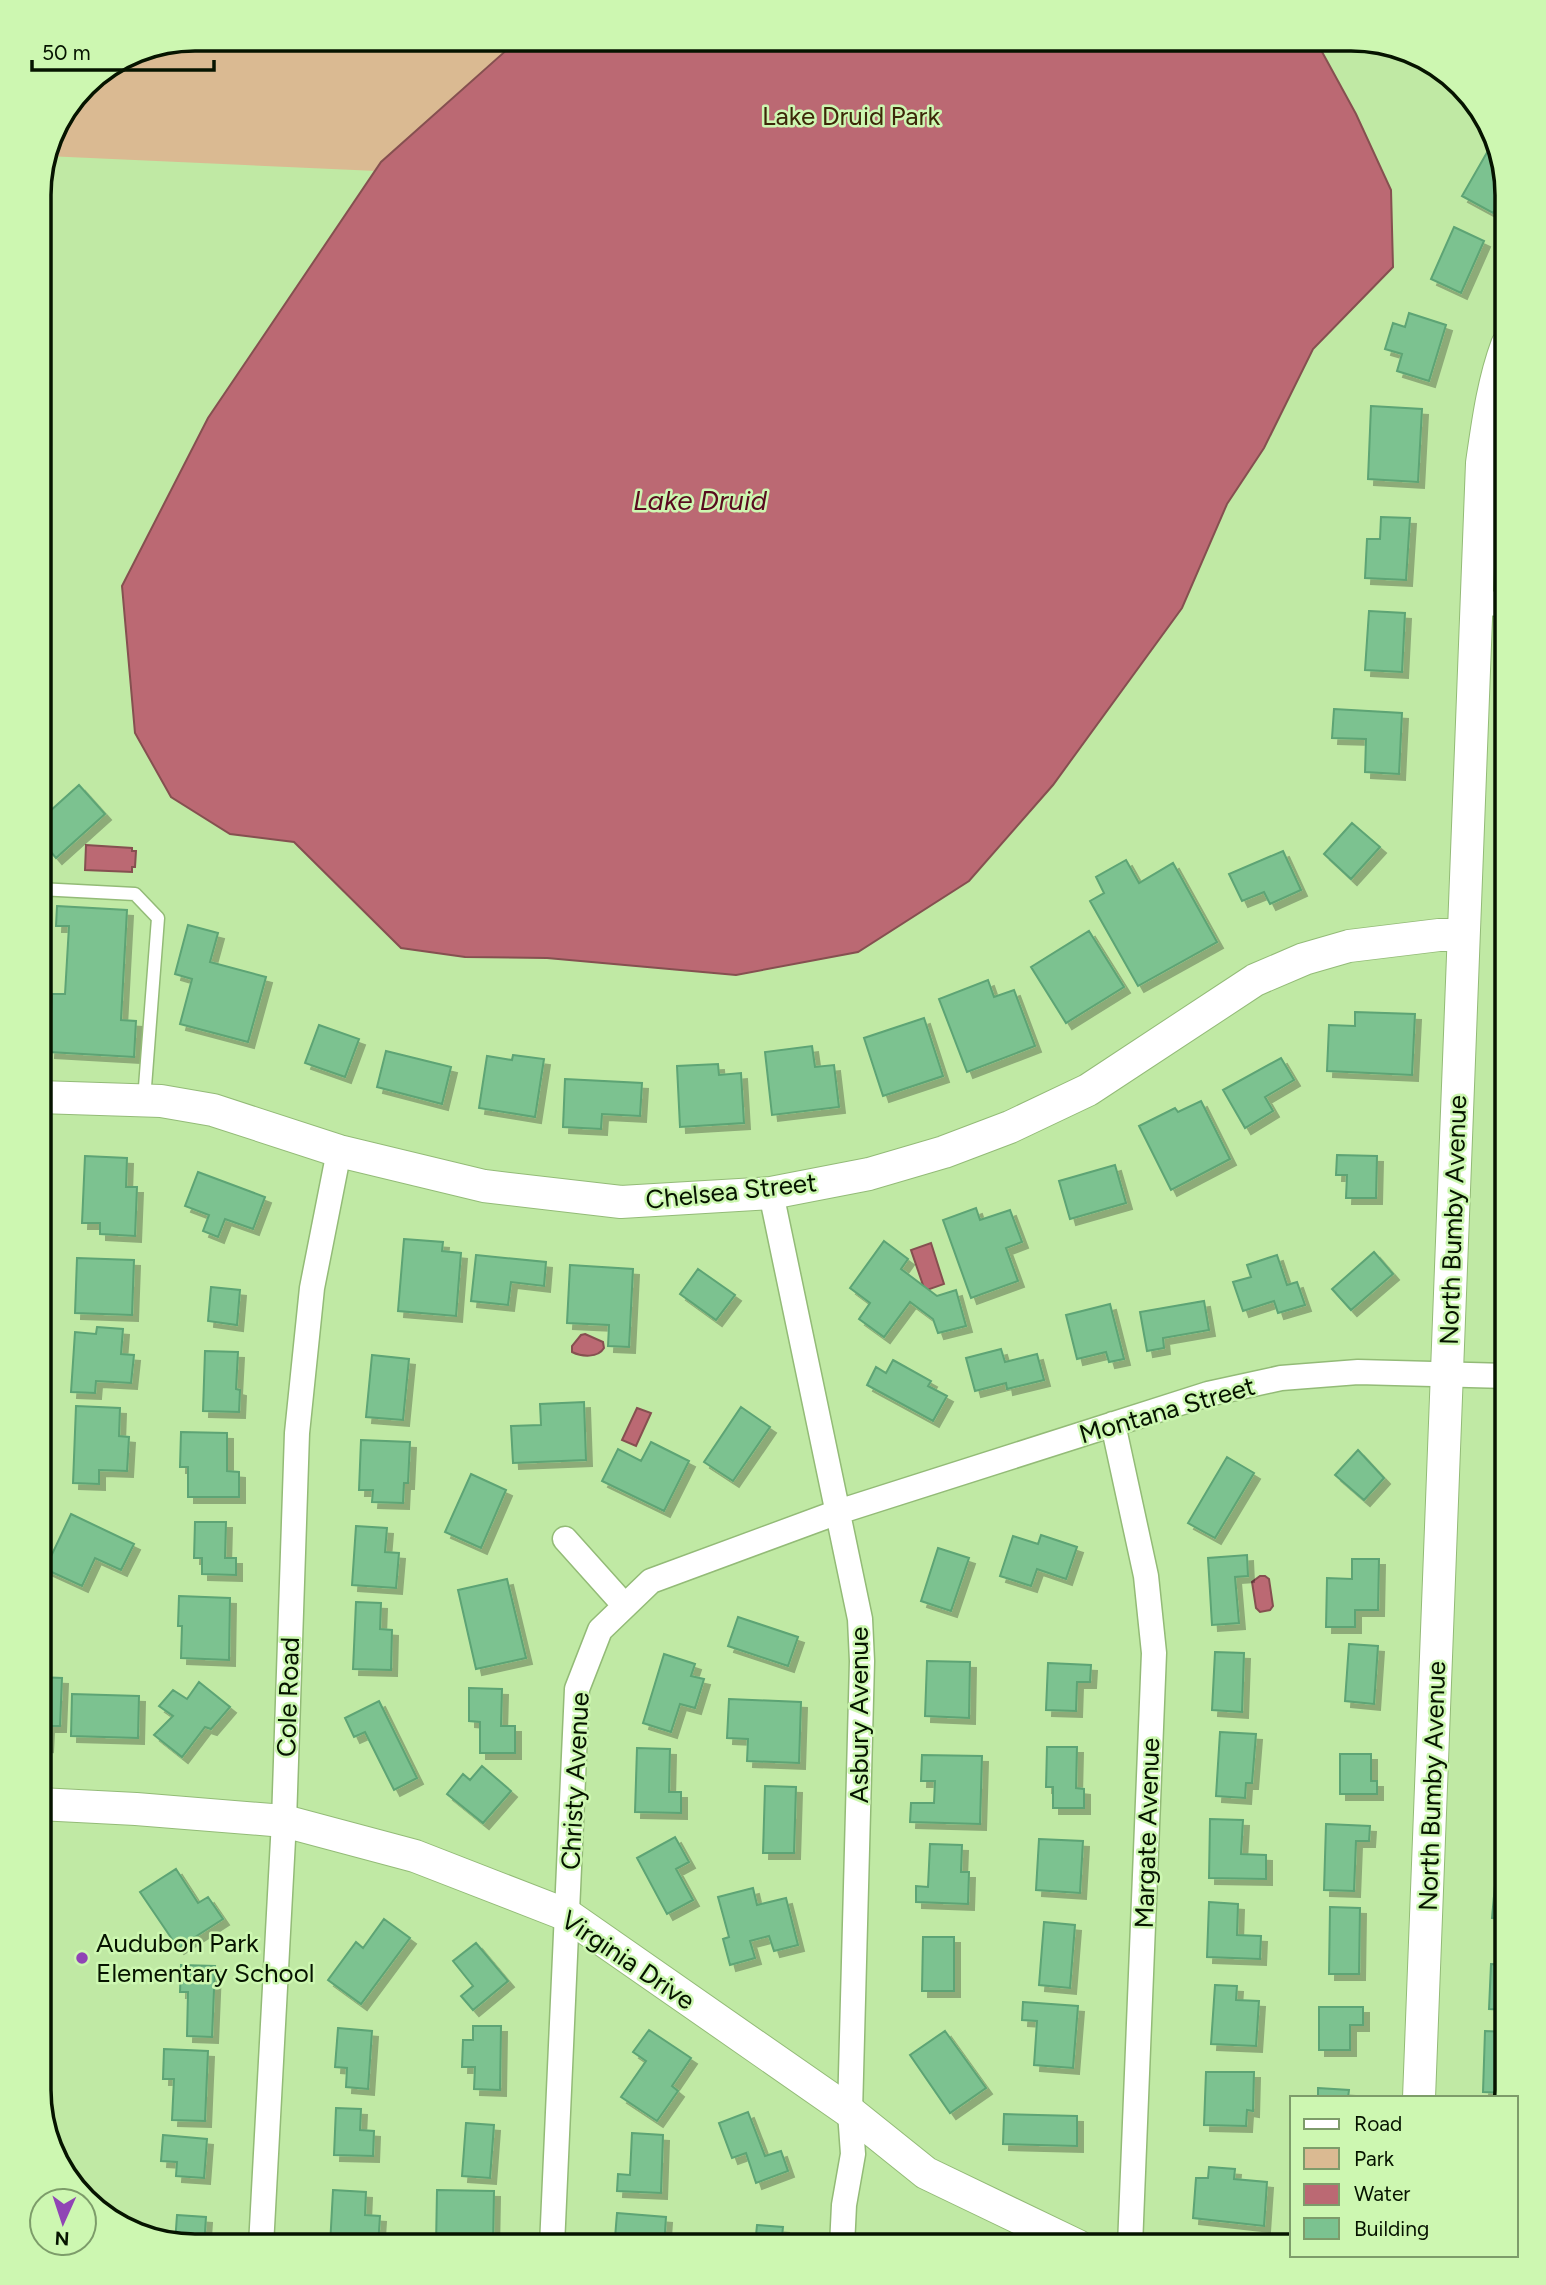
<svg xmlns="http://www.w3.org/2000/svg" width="1546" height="2285" viewBox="0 0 1546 2285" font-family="Figtree,sans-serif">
<defs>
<filter id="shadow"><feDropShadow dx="6" dy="6" stdDeviation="0" flood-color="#0004"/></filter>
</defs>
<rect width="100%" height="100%" fill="#c0e9a4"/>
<!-- green -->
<path fill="#daba92" d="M 195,39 L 936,39 L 930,196 L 46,156 L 51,135 L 85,84 L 136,50 Z"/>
<!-- water -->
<path fill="#bb6973" stroke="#855050" stroke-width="2" d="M 519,39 L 1315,39 L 1356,114 L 1391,190 L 1393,267 L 1313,349 L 1264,448 L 1227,504 L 1182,608 L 1053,785 L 969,881 L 858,952 L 736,975 L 547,958 L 465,957 L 401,948 L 294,842 L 230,834 L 171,797 L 135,733 L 122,586 L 208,418 L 381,162 Z
M 86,845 L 132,848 L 132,851 L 136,851 L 135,867 L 132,867 L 132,872 L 85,870 Z
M 931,1243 L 944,1284 L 927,1290 L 924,1288 L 911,1250 Z
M 585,1334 L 603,1342 L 604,1348 C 598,1358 582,1357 572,1352 L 572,1346 L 581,1335 Z
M 637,1408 L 651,1413 L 636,1446 L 622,1440 Z
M 1260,1576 L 1265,1576 L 1269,1579 L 1273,1606 L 1270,1610 L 1260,1612 L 1256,1608 L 1252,1582 Z"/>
<!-- building -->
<path fill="#7bc290" stroke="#5da474" stroke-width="2" filter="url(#shadow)" d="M 1493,142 L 1506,190 L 1493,213 L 1462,196 Z
M 1454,227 L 1484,241 L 1461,293 L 1431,279 Z
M 1409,313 L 1446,325 L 1429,381 L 1397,371 L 1402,354 L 1385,349 L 1393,323 L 1405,327 Z
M 1371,406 L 1422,409 L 1418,482 L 1368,479 Z
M 1381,517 L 1410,518 L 1406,580 L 1365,578 L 1367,539 L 1380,539 Z
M 1369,611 L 1405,613 L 1402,672 L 1365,670 Z
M 1334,709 L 1402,713 L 1399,774 L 1365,772 L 1366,739 L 1332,738 Z
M 79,785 L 105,814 L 56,858 L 39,838 L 39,821 Z
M 1352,823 L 1380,847 L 1351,879 L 1324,854 Z
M 1283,851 L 1301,890 L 1270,904 L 1264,892 L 1242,901 L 1229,874 Z
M 1126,860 L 1139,883 L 1173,863 L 1217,942 L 1138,986 L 1090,901 L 1104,893 L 1096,877 Z
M 57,906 L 127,910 L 121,1020 L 136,1021 L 134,1057 L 49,1052 L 52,994 L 65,994 L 69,926 L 56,926 Z
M 188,925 L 218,933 L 210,962 L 266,977 L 248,1042 L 180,1024 L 192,979 L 175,974 Z
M 1089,931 L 1124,987 L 1066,1023 L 1031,967 Z
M 988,980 L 994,997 L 1014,990 L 1035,1046 L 967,1072 L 939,999 Z
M 1355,1012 L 1415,1014 L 1412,1075 L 1327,1071 L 1329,1025 L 1355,1026 Z
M 924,1018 L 943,1076 L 883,1096 L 864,1038 Z
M 319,1025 L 359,1039 L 345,1077 L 305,1063 Z
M 812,1046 L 815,1067 L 834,1065 L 839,1107 L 772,1115 L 765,1052 Z
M 386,1051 L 451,1067 L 442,1104 L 377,1087 Z
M 513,1055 L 544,1059 L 535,1117 L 479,1108 L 487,1056 L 512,1060 Z
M 1281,1058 L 1294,1080 L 1265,1097 L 1273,1111 L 1245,1128 L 1223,1090 Z
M 718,1064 L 719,1075 L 741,1073 L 744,1123 L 680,1127 L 677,1066 Z
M 565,1079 L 642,1083 L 640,1116 L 602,1114 L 601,1129 L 563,1127 Z
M 1201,1101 L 1230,1159 L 1171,1190 L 1139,1126 L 1175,1108 L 1178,1112 Z
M 1337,1155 L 1377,1156 L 1376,1198 L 1346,1198 L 1347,1175 L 1336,1175 Z
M 85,1156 L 127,1158 L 126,1187 L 137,1187 L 135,1236 L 100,1234 L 100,1223 L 82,1223 Z
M 1115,1165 L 1126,1203 L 1070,1219 L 1059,1181 Z
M 198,1172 L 265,1197 L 253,1229 L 225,1219 L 218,1237 L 203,1231 L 209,1215 L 185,1206 Z
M 976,1208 L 980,1220 L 1010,1210 L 1022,1242 L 1006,1248 L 1018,1281 L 971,1298 L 943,1220 Z
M 404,1239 L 443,1242 L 442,1251 L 461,1253 L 456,1316 L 398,1311 Z
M 884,1241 L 908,1259 L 901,1269 L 937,1296 L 956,1290 L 966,1326 L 938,1333 L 933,1319 L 910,1302 L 884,1337 L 859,1319 L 870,1303 L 850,1288 Z
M 1374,1252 L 1393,1274 L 1351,1310 L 1332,1289 Z
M 476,1255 L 546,1262 L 544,1286 L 511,1282 L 508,1305 L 471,1301 Z
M 1277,1255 L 1287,1285 L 1297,1282 L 1305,1305 L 1278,1313 L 1274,1301 L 1243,1311 L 1233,1282 L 1251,1277 L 1247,1265 Z
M 77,1258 L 134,1260 L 132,1315 L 75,1313 Z
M 570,1265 L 633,1269 L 629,1347 L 608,1346 L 609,1325 L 567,1323 Z
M 698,1269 L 735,1295 L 716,1320 L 680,1294 Z
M 211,1287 L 240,1290 L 237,1325 L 208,1321 Z
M 1204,1301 L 1209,1330 L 1163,1338 L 1164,1348 L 1147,1351 L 1140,1312 Z
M 1110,1304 L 1124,1359 L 1109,1362 L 1106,1352 L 1077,1359 L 1066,1315 Z
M 97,1327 L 123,1329 L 121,1354 L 134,1355 L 131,1383 L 96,1381 L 95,1393 L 71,1392 L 75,1332 L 96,1334 Z
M 1001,1349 L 1005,1362 L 1037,1354 L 1044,1380 L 1007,1389 L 1006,1383 L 975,1391 L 966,1358 Z
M 205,1351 L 238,1352 L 236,1389 L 240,1390 L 239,1412 L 203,1411 Z
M 372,1355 L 409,1359 L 403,1420 L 366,1417 Z
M 893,1360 L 931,1381 L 928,1386 L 947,1396 L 933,1421 L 867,1385 L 876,1367 L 886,1373 Z
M 584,1402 L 586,1460 L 513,1463 L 511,1426 L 541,1425 L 540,1404 Z
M 76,1406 L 120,1408 L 119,1436 L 129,1437 L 127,1471 L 99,1470 L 99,1484 L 73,1483 Z
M 741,1407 L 770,1427 L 733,1481 L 704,1462 Z
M 181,1432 L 227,1433 L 227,1471 L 239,1472 L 239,1497 L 188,1497 L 188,1467 L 180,1467 Z
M 361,1440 L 410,1442 L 408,1483 L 404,1483 L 403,1503 L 372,1502 L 373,1490 L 359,1490 Z
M 651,1442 L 689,1461 L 664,1511 L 602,1481 L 618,1449 L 641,1461 Z
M 1358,1450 L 1384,1478 L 1364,1500 L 1335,1475 Z
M 1227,1457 L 1254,1473 L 1215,1538 L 1188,1523 Z
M 471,1474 L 506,1490 L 481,1548 L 445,1532 Z
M 71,1514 L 134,1544 L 121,1570 L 95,1558 L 82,1586 L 45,1569 Z
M 195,1522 L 226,1522 L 225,1558 L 236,1558 L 236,1575 L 202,1574 L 202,1558 L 194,1558 Z
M 356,1526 L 387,1528 L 385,1552 L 399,1553 L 396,1588 L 352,1585 Z
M 1041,1535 L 1077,1547 L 1066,1579 L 1037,1569 L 1031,1586 L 1000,1576 L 1013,1536 L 1038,1544 Z
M 938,1548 L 969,1558 L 951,1611 L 921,1601 Z
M 1247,1555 L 1248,1576 L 1235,1577 L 1239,1623 L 1212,1625 L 1208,1558 Z
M 1352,1559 L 1379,1559 L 1378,1610 L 1355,1610 L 1355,1627 L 1326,1627 L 1327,1578 L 1352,1579 Z
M 1500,1574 L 1507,1574 L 1507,1592 L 1500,1591 Z
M 507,1579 L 526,1658 L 476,1669 L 458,1590 Z
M 179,1596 L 230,1598 L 229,1660 L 181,1658 L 182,1626 L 178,1626 Z
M 356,1602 L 381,1603 L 380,1629 L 392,1630 L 391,1670 L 353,1669 Z
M 1501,1615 L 1507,1616 L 1507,1680 L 1497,1679 Z
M 738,1617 L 798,1637 L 788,1666 L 728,1646 Z
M 1349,1644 L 1378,1646 L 1374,1704 L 1345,1701 Z
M 1215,1652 L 1244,1653 L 1242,1712 L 1212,1710 Z
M 664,1654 L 695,1664 L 691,1676 L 704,1679 L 695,1708 L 680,1704 L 671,1732 L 643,1723 Z
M 927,1661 L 970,1662 L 969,1718 L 925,1716 Z
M 1048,1663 L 1091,1665 L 1090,1682 L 1077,1682 L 1076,1711 L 1046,1710 Z
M 39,1677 L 62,1678 L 60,1726 L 48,1726 L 47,1746 L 39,1745 Z
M 199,1682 L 230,1707 L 211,1729 L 205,1727 L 182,1757 L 154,1735 L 173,1716 L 159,1706 L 173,1690 L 187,1699 Z
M 469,1688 L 502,1689 L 501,1726 L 515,1726 L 515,1753 L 480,1753 L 480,1722 L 469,1721 Z
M 72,1694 L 139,1696 L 138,1738 L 71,1736 Z
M 729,1699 L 801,1702 L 799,1763 L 747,1761 L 748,1739 L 727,1738 Z
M 1502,1700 L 1507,1700 L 1507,1756 L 1500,1756 Z
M 379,1701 L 417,1778 L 394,1790 L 365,1732 L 354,1737 L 345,1718 Z
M 1220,1732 L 1256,1734 L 1252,1783 L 1246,1783 L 1245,1798 L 1216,1796 Z
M 1047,1747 L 1077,1747 L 1076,1788 L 1084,1789 L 1084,1808 L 1053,1808 L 1053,1787 L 1046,1787 Z
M 637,1748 L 670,1749 L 669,1792 L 681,1792 L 681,1813 L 635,1812 Z
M 1340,1754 L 1371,1754 L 1371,1781 L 1377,1781 L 1377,1794 L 1340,1794 Z
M 922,1755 L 982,1756 L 980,1824 L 910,1822 L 911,1803 L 934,1803 L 935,1781 L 921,1781 Z
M 482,1766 L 511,1791 L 483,1823 L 447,1794 L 463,1774 L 470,1780 Z
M 765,1786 L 796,1787 L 794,1853 L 763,1853 Z
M 1497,1791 L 1507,1791 L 1507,1839 L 1496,1839 Z
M 1210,1819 L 1243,1820 L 1241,1854 L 1266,1855 L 1266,1879 L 1209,1878 Z
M 1326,1824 L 1370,1826 L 1369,1841 L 1356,1841 L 1354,1891 L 1324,1890 Z
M 675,1837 L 689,1862 L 676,1869 L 693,1900 L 667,1914 L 637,1858 Z
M 1039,1839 L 1083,1841 L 1080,1893 L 1036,1890 Z
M 930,1844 L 962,1845 L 961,1872 L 969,1872 L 968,1904 L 916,1902 L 916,1886 L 928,1887 Z
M 176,1869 L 198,1903 L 208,1897 L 223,1919 L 178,1948 L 140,1892 Z
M 1495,1885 L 1507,1886 L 1507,1919 L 1492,1918 Z
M 753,1888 L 757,1905 L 786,1898 L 798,1945 L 774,1951 L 769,1936 L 750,1941 L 755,1958 L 730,1965 L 723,1939 L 729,1937 L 718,1897 Z
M 1209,1902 L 1238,1904 L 1237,1935 L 1261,1936 L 1260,1959 L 1207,1957 Z
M 1330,1907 L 1360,1908 L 1359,1974 L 1329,1974 Z
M 384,1919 L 410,1938 L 361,2004 L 328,1980 L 356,1942 L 363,1948 Z
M 1044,1922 L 1075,1925 L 1070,1988 L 1039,1985 Z
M 923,1937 L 954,1937 L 954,1991 L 922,1991 Z
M 476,1943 L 508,1981 L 473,2010 L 461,1996 L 473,1986 L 453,1961 Z
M 1491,1964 L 1507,1965 L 1507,2010 L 1489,2009 Z
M 181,1965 L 215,1966 L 212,2037 L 187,2036 L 188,1992 L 180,1992 Z
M 1215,1985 L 1237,1986 L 1236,2000 L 1259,2001 L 1256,2046 L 1211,2044 Z
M 1023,2002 L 1078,2006 L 1073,2068 L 1034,2065 L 1037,2021 L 1022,2020 Z
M 1319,2007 L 1363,2007 L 1363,2025 L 1350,2025 L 1350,2050 L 1319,2050 Z
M 473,2026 L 501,2026 L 500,2090 L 474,2089 L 475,2067 L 462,2067 L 463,2040 L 473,2040 Z
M 338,2028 L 372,2031 L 368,2089 L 346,2087 L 347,2068 L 335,2067 Z
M 649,2030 L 691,2058 L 672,2086 L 678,2091 L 657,2121 L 621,2097 L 646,2061 L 633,2052 Z
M 945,2031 L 986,2088 L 950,2113 L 910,2055 Z
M 1485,2031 L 1507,2032 L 1507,2093 L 1483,2092 Z
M 164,2049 L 208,2051 L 205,2121 L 172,2120 L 174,2079 L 163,2079 Z
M 1206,2072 L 1254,2072 L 1253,2111 L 1247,2110 L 1246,2126 L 1204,2125 Z
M 1318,2088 L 1349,2090 L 1348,2098 L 1318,2098 Z
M 336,2108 L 361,2109 L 360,2130 L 374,2131 L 373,2156 L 334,2155 Z
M 748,2112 L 765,2156 L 781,2151 L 788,2171 L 756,2183 L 746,2153 L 732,2158 L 719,2123 Z
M 1004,2114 L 1077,2116 L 1077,2146 L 1003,2144 Z
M 466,2123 L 494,2125 L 490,2178 L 462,2176 Z
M 632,2133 L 663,2135 L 661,2193 L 617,2191 L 618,2174 L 630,2175 Z
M 163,2135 L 207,2139 L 204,2178 L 176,2176 L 177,2162 L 161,2161 Z
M 1209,2167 L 1235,2169 L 1234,2179 L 1267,2182 L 1264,2226 L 1193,2218 L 1196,2178 L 1208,2178 Z
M 333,2190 L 366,2192 L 365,2215 L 380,2216 L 378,2246 L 330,2246 Z
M 437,2190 L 494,2191 L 493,2246 L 436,2246 Z
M 617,2213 L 666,2217 L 664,2246 L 627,2246 L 628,2239 L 615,2238 Z
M 177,2215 L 206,2217 L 204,2246 L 185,2246 L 175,2243 Z
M 757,2225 L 783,2227 L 781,2246 L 755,2246 Z"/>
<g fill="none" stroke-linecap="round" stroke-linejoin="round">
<defs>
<path id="service" d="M 39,889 L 135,894 L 158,918 L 144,1100"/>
<path id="minor" d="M 1477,603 L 1507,604
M 771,1193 L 860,1619 L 862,1661 L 850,2112 L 853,2154 L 844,2205 L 842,2246
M 1113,1424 L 1146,1576 L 1154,1653 L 1130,2246
M 565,1539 L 625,1606
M 261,2246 L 284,1821 L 297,1433 L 312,1288 L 339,1151
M 552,2246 L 577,1689 L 600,1630 L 651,1581 L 838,1512 L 1208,1394 L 1281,1378 L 1358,1372 L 1507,1376"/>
<path id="tertiary" d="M 39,1097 L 161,1101 L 213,1110 L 339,1151 L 484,1186 L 621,1202 L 771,1193 L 869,1174 L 944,1152 L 1010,1127 L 1088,1090 L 1255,980 L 1304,959 L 1349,946 L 1439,935 L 1463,935
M 39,1804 L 136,1809 L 284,1821 L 415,1856 L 567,1915 L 850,2112 L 926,2173 L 1078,2246
M 1419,2098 L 1482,463 C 1488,422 1493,383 1507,345"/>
</defs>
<!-- service casing -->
<use href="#service" stroke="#93bb77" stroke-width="15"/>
<!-- minor casing -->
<use href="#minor" stroke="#93bb77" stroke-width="27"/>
<!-- tertiary casing -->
<use href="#tertiary" stroke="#93bb77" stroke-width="34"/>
<!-- service -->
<use href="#service" stroke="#fff" stroke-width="12"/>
<!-- minor -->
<use href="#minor" stroke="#fff" stroke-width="24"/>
<!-- tertiary -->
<use href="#tertiary" stroke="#fff" stroke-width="32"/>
</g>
<!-- markers -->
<circle fill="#9044b5" stroke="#cdf7b1" stroke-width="2.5" cx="82" cy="1958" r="7"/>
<g text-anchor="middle" stroke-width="5" stroke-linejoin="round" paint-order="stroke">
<!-- park labels -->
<g font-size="26" fill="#3c2708" stroke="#cdf7b1">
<text x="851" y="125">Lake Druid Park</text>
</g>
<!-- street labels -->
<g font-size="26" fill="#061400" stroke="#cdf7b1">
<text transform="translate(731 1191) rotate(-6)" y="9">Chelsea Street</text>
<text transform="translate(1453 1220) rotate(-88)" y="9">North Bumby Avenue</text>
<text transform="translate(1167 1410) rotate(-16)" y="9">Montana Street</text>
<text transform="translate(288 1697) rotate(-88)" y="9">Cole Road</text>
<text transform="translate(859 1715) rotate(-90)" y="9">Asbury Avenue</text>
<text transform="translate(575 1781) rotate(-87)" y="9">Christy Avenue</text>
<text transform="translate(1432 1786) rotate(-88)" y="9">North Bumby Avenue</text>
<text transform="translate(1147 1833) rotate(-88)" y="9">Margate Avenue</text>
<text transform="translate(628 1960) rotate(34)" y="9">Virginia Drive</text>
</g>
<!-- poi labels -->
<g font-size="26" fill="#061400" stroke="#cdf7b1" text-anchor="start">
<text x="96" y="1952">Audubon Park<tspan x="96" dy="30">Elementary School</tspan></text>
</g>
<!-- water labels -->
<g font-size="28" font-style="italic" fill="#580b1f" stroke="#cdf7b1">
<text x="700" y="510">Lake Druid</text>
</g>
</g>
<!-- crop -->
<path d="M0 0H1546V2285H0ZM195 51H1351A144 144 0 0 1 1495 195V2090A144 144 0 0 1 1351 2234H195A144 144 0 0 1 51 2090V195A144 144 0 0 1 195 51Z" fill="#cdf7b1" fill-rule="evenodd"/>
<path fill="none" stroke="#061400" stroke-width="3.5" d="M195 51H1351A144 144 0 0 1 1495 195V2090A144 144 0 0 1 1351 2234H195A144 144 0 0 1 51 2090V195A144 144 0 0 1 195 51Z"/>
<!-- legend -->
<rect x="1290" y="2096" width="228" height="161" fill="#cdf7b1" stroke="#7d9c6a" stroke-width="2"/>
<rect x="1304" y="2119" width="35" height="10" fill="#ffffff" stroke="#7d9c6a" stroke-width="2"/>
<text x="1354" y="2131" font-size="21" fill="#061400">Road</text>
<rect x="1304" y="2148" width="35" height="21" fill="#daba92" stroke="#7d9c6a" stroke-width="2"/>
<text x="1354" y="2166" font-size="21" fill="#061400">Park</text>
<rect x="1304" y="2184" width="35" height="21" fill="#bb6973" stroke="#7d9c6a" stroke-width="2"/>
<text x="1354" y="2201" font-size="21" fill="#061400">Water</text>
<rect x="1304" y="2218" width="35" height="21" fill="#7bc290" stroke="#7d9c6a" stroke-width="2"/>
<text x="1354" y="2236" font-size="21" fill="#061400">Building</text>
<!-- north arrow -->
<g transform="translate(63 2222) rotate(183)"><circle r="33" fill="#cdf7b1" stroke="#7d9c6a" stroke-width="2"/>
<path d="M0-5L12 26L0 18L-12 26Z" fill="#9044b5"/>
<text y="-10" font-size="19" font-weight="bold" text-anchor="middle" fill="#061400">N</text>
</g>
<!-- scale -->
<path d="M32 60v10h182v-10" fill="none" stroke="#061400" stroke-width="3.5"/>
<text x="42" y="60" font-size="21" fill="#061400" stroke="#cdf7b1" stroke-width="5" paint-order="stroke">50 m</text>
</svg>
